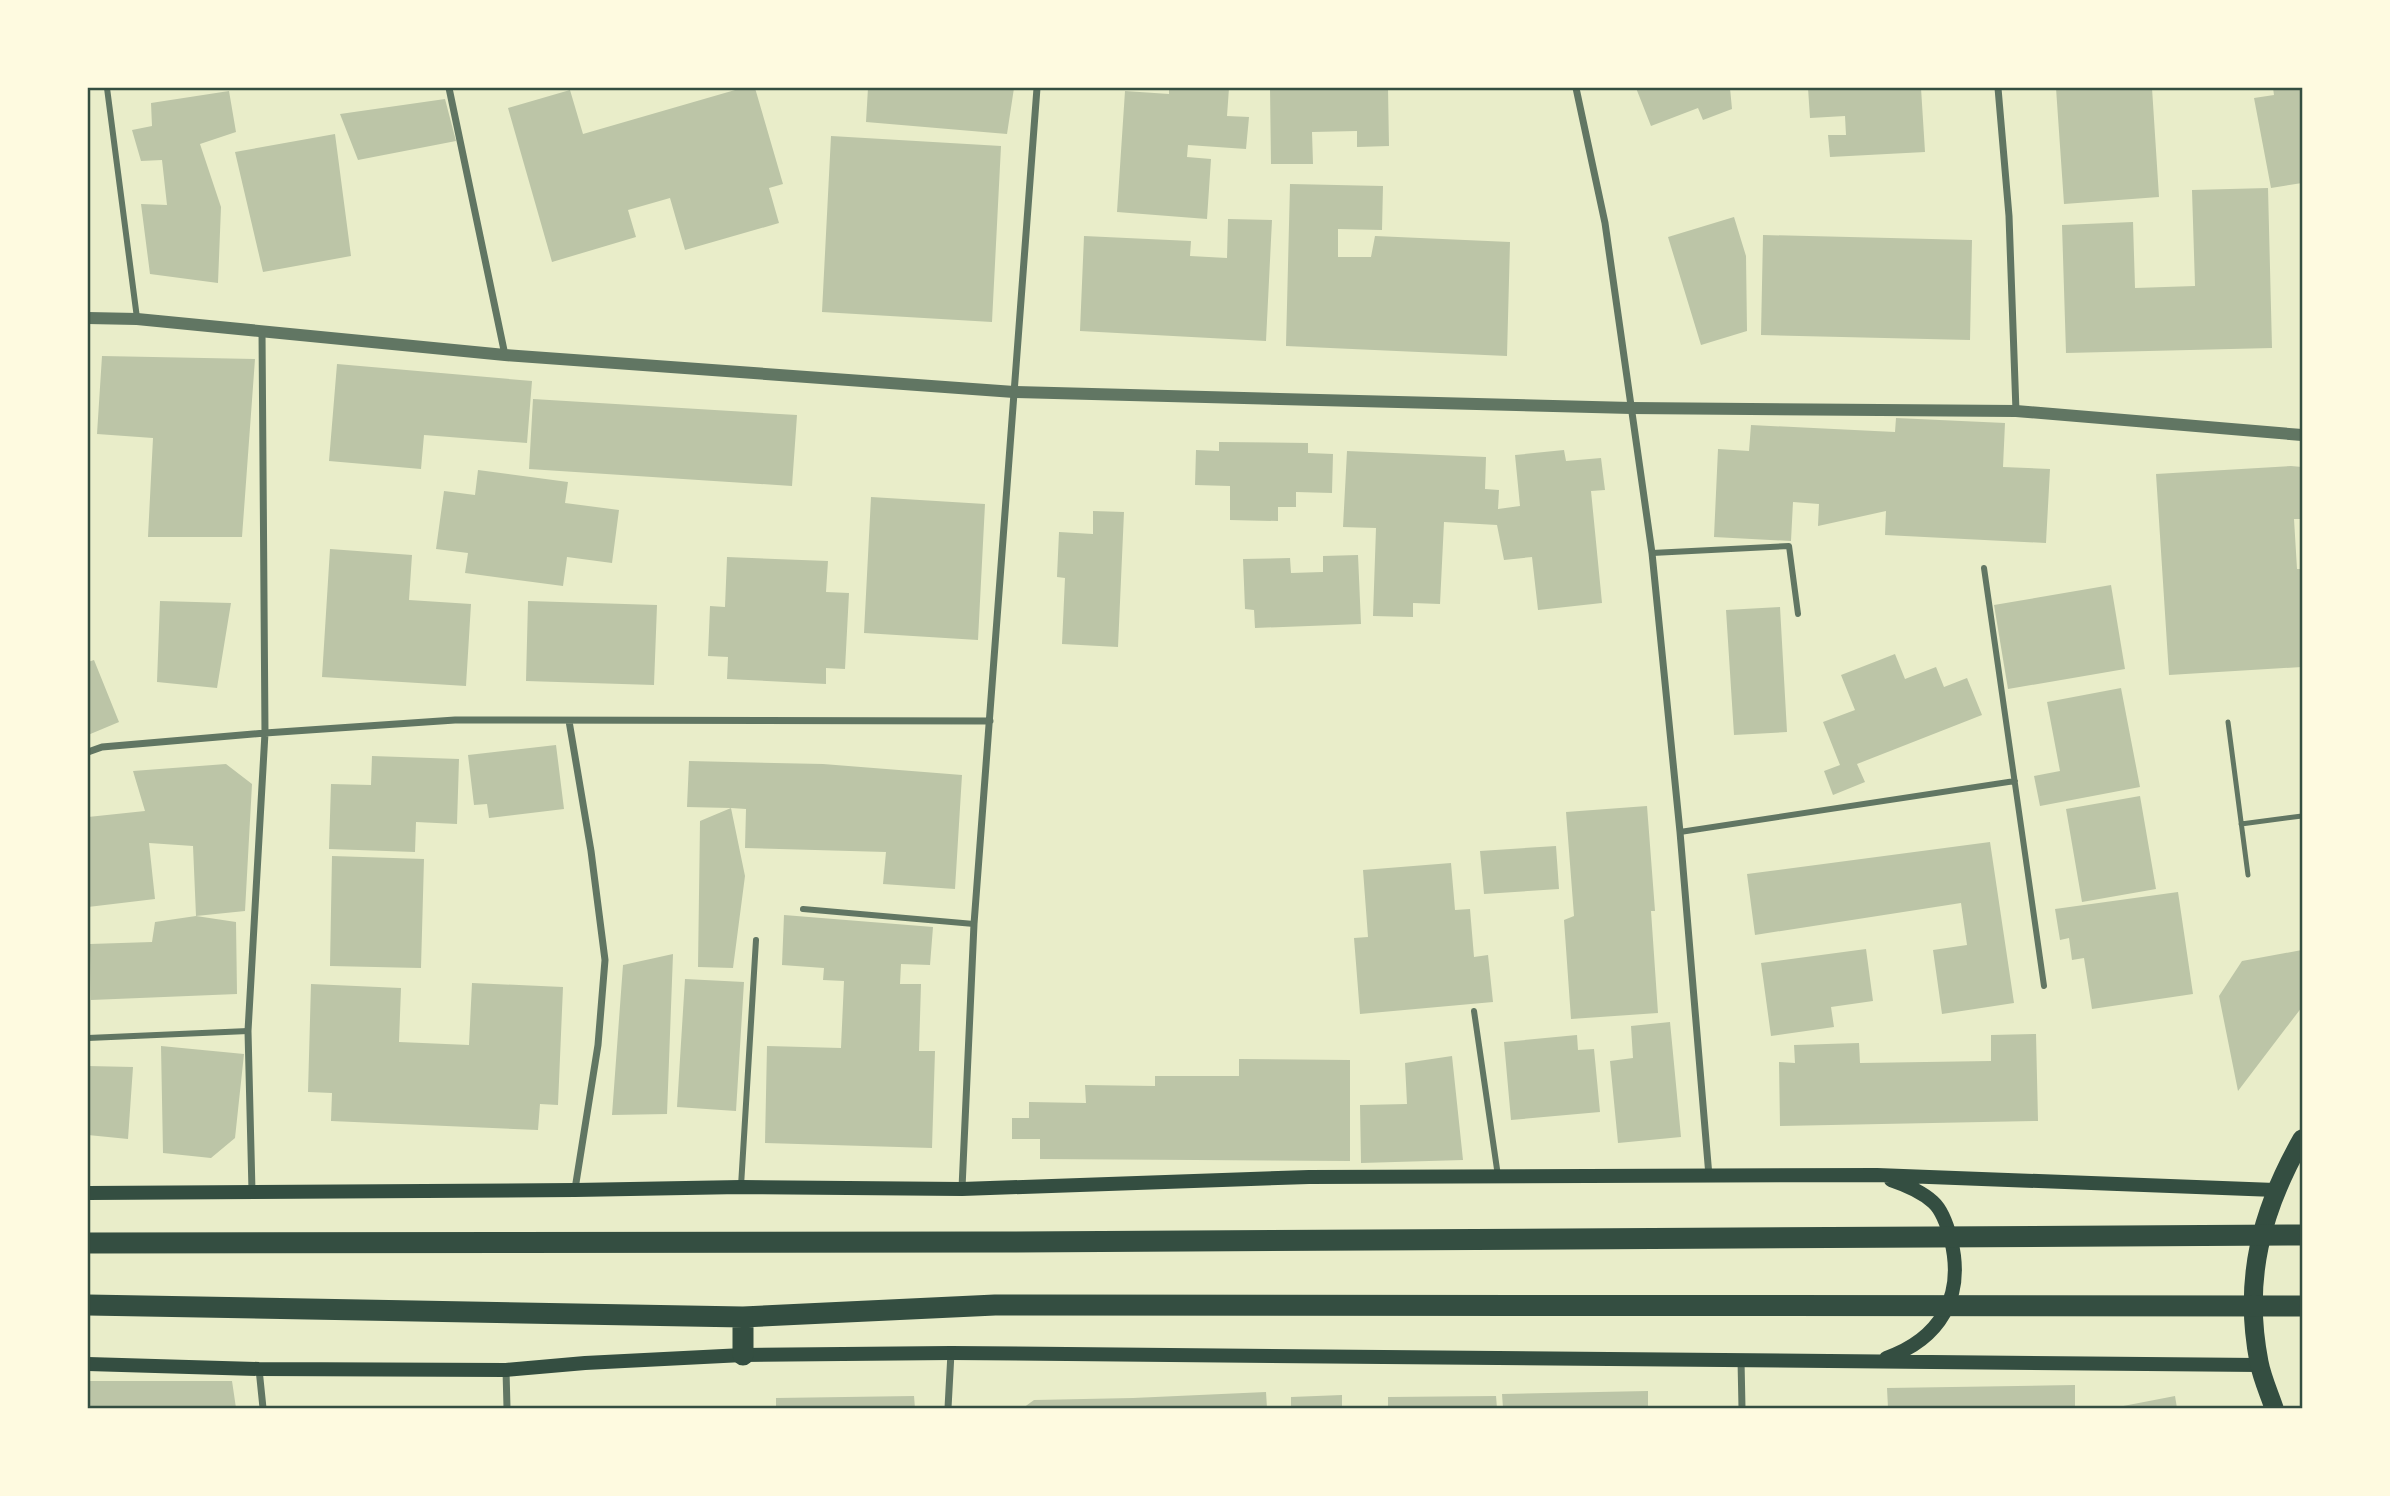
<svg xmlns="http://www.w3.org/2000/svg" width="2390" height="1496" viewBox="0 0 2390 1496" font-family="'Varela Round',sans-serif">
<rect width="100%" height="100%" fill="#e9edc9"/>
<!-- building -->
<path fill="#bcc5a7" d="M 742,88 L 755,88 L 783,184 L 769,188 L 779,223 L 685,250 L 670,198 L 628,210 L 636,237 L 552,262 L 508,108 L 570,90 L 583,134 Z
M 868,88 L 1014,88 L 1007,134 L 866,122 Z
M 1169,88 L 1229,88 L 1227,116 L 1249,117 L 1246,149 L 1188,145 L 1187,157 L 1211,159 L 1207,219 L 1117,212 L 1125,91 L 1169,94 Z
M 1270,88 L 1388,88 L 1389,146 L 1357,147 L 1357,131 L 1312,132 L 1313,164 L 1271,164 Z
M 1636,88 L 1730,88 L 1732,109 L 1703,120 L 1698,108 L 1651,126 Z
M 1808,88 L 1921,88 L 1925,152 L 1830,157 L 1828,135 L 1846,135 L 1845,116 L 1810,118 Z
M 2056,88 L 2152,88 L 2159,197 L 2064,204 Z
M 2273,88 L 2302,88 L 2302,183 L 2271,188 L 2254,98 L 2274,95 Z
M 229,91 L 236,132 L 200,144 L 221,207 L 218,283 L 150,274 L 141,204 L 167,205 L 162,160 L 141,161 L 132,130 L 152,126 L 151,103 Z
M 445,99 L 456,141 L 358,160 L 340,114 Z
M 335,134 L 351,256 L 263,272 L 235,152 Z
M 831,136 L 1001,146 L 992,322 L 822,312 Z
M 1290,184 L 1383,186 L 1382,230 L 1338,229 L 1338,257 L 1371,257 L 1375,236 L 1510,242 L 1507,356 L 1286,346 Z
M 2268,188 L 2272,348 L 2066,353 L 2062,225 L 2133,222 L 2135,288 L 2195,286 L 2192,190 Z
M 1734,217 L 1746,256 L 1747,331 L 1701,345 L 1668,237 Z
M 1228,219 L 1272,220 L 1266,341 L 1080,331 L 1084,236 L 1191,241 L 1190,256 L 1227,258 Z
M 1763,235 L 1972,240 L 1970,340 L 1761,335 Z
M 102,356 L 255,359 L 242,537 L 148,537 L 153,438 L 97,434 Z
M 337,364 L 532,381 L 527,443 L 424,435 L 421,469 L 329,461 Z
M 533,399 L 797,415 L 792,486 L 529,469 Z
M 1896,418 L 2005,423 L 2003,467 L 2050,469 L 2046,543 L 1885,535 L 1886,511 L 1818,526 L 1819,504 L 1793,502 L 1791,541 L 1714,537 L 1718,449 L 1749,451 L 1751,425 L 1895,432 Z
M 1219,442 L 1308,443 L 1308,453 L 1333,454 L 1332,493 L 1296,492 L 1296,507 L 1278,507 L 1278,521 L 1230,520 L 1230,486 L 1195,485 L 1196,450 L 1219,451 Z
M 1564,450 L 1566,461 L 1601,458 L 1605,490 L 1591,491 L 1602,603 L 1538,610 L 1532,557 L 1504,560 L 1497,525 L 1444,522 L 1440,604 L 1413,603 L 1413,617 L 1373,616 L 1376,528 L 1343,527 L 1347,451 L 1486,457 L 1485,489 L 1499,490 L 1498,509 L 1520,506 L 1515,455 Z
M 2291,466 L 2302,467 L 2302,519 L 2294,519 L 2297,569 L 2302,569 L 2302,667 L 2169,675 L 2156,474 Z
M 478,470 L 568,482 L 565,503 L 619,510 L 612,563 L 567,557 L 563,586 L 465,573 L 468,553 L 436,549 L 444,491 L 475,495 Z
M 871,497 L 985,504 L 978,640 L 864,633 Z
M 1093,511 L 1124,512 L 1118,647 L 1062,644 L 1065,578 L 1057,577 L 1059,532 L 1093,534 Z
M 330,549 L 412,555 L 409,600 L 471,604 L 466,686 L 322,677 Z
M 1358,555 L 1361,624 L 1255,628 L 1254,610 L 1245,609 L 1243,559 L 1290,558 L 1291,573 L 1323,572 L 1323,556 Z
M 727,557 L 828,561 L 826,592 L 849,593 L 845,669 L 826,668 L 826,684 L 727,679 L 728,657 L 708,656 L 710,606 L 725,607 Z
M 2111,585 L 2125,669 L 2008,689 L 1994,605 Z
M 160,601 L 231,603 L 217,688 L 157,682 Z
M 528,601 L 657,605 L 654,685 L 526,681 Z
M 1780,607 L 1787,732 L 1734,735 L 1726,610 Z
M 1895,654 L 1905,679 L 1936,667 L 1944,687 L 1967,678 L 1982,715 L 1857,764 L 1865,782 L 1833,795 L 1824,771 L 1840,765 L 1823,722 L 1855,710 L 1841,675 Z
M 94,660 L 119,722 L 88,735 L 88,662 Z
M 2121,688 L 2140,787 L 2040,806 L 2034,776 L 2060,771 L 2047,702 Z
M 556,745 L 564,809 L 489,818 L 487,804 L 474,805 L 468,755 Z
M 372,756 L 459,759 L 457,824 L 416,822 L 415,852 L 329,849 L 331,784 L 371,785 Z
M 689,761 L 823,764 L 962,775 L 955,889 L 883,884 L 886,852 L 745,848 L 746,809 L 731,808 L 745,876 L 733,968 L 698,967 L 700,821 L 731,808 L 687,807 Z
M 226,764 L 252,784 L 245,911 L 196,916 L 193,846 L 149,843 L 155,899 L 88,907 L 88,817 L 145,811 L 133,771 Z
M 2140,796 L 2156,889 L 2082,902 L 2066,809 Z
M 1647,806 L 1655,911 L 1651,911 L 1658,1013 L 1571,1019 L 1564,920 L 1574,916 L 1566,812 Z
M 1990,842 L 2014,1003 L 1942,1014 L 1933,950 L 1967,945 L 1961,903 L 1755,935 L 1747,874 Z
M 1556,846 L 1559,889 L 1484,894 L 1480,851 Z
M 332,856 L 424,859 L 421,968 L 330,966 Z
M 1451,863 L 1455,910 L 1470,909 L 1474,957 L 1488,955 L 1493,1002 L 1360,1014 L 1354,938 L 1368,937 L 1363,870 Z
M 2178,892 L 2193,994 L 2092,1009 L 2084,958 L 2072,960 L 2069,938 L 2060,940 L 2055,909 Z
M 784,915 L 933,927 L 930,965 L 901,964 L 900,984 L 921,984 L 919,1051 L 935,1051 L 932,1148 L 765,1143 L 767,1046 L 841,1048 L 844,981 L 823,980 L 824,968 L 782,965 Z
M 196,916 L 236,922 L 237,994 L 91,1000 L 90,944 L 152,942 L 155,922 Z
M 1866,949 L 1873,1001 L 1831,1007 L 1834,1027 L 1771,1036 L 1761,963 Z
M 2302,950 L 2302,1007 L 2238,1091 L 2219,996 L 2242,961 Z
M 673,954 L 667,1114 L 612,1115 L 623,965 Z
M 685,979 L 744,982 L 736,1111 L 677,1107 Z
M 472,983 L 563,987 L 558,1105 L 540,1104 L 538,1130 L 331,1121 L 332,1093 L 308,1092 L 311,984 L 401,988 L 399,1042 L 469,1045 Z
M 1670,1022 L 1681,1137 L 1618,1143 L 1610,1061 L 1633,1058 L 1631,1026 Z
M 2036,1034 L 2038,1121 L 1780,1126 L 1779,1062 L 1795,1063 L 1794,1045 L 1859,1043 L 1860,1063 L 1991,1061 L 1991,1035 Z
M 1577,1035 L 1578,1050 L 1594,1049 L 1600,1112 L 1511,1120 L 1504,1042 Z
M 161,1046 L 244,1054 L 235,1138 L 211,1158 L 163,1153 Z
M 1452,1056 L 1463,1160 L 1361,1163 L 1360,1105 L 1407,1104 L 1405,1063 Z
M 1239,1059 L 1350,1060 L 1350,1161 L 1040,1159 L 1040,1139 L 1012,1139 L 1012,1118 L 1029,1118 L 1029,1102 L 1086,1103 L 1085,1085 L 1155,1086 L 1155,1076 L 1239,1076 Z
M 88,1066 L 133,1067 L 128,1139 L 88,1135 Z
M 88,1381 L 232,1381 L 236,1408 L 88,1408 Z
M 2075,1385 L 2075,1408 L 1888,1408 L 1887,1388 Z
M 1648,1391 L 1648,1408 L 1503,1408 L 1502,1394 Z
M 1266,1392 L 1267,1408 L 1023,1408 L 1034,1400 L 1133,1398 Z
M 1342,1395 L 1342,1408 L 1291,1408 L 1291,1397 Z
M 914,1396 L 915,1408 L 776,1408 L 776,1398 Z
M 1496,1396 L 1497,1408 L 1388,1408 L 1388,1397 Z
M 2175,1396 L 2177,1408 L 2118,1408 L 2118,1407 Z"/>
<g fill="none" stroke-linecap="round" stroke-linejoin="round">
<!-- service -->
<path stroke="#617663" stroke-width="5" d="M 2228,722 L 2248,875
M 2241,824 L 2302,816"/>
<!-- pedestrian -->
<path stroke="#617663" stroke-width="6" d="M 107,88 L 137,318
M 1652,553 L 1789,546 L 1798,614
M 1984,568 L 2044,986
M 1680,832 L 2015,781
M 803,909 L 974,924
M 1474,1011 L 1498,1176
M 88,1038 L 248,1031
M 741,1186 L 756,940"/>
<!-- minor -->
<path stroke="#617663" stroke-width="7" d="M 449,88 L 505,355
M 1576,88 L 1605,223 L 1652,553 L 1680,832 L 1709,1176
M 1998,88 L 2009,216 L 2016,411
M 569,721 L 591,851 L 605,960 L 598,1045 L 575,1189
M 88,752 L 102,747 L 265,733 L 455,720 L 990,721
M 962,1188 L 974,924 L 1037,88
M 252,1191 L 248,1031 L 265,733 L 262,331
M 1741,1360 L 1742,1408
M 259,1369 L 263,1408
M 506,1370 L 507,1408
M 948,1408 L 951,1353"/>
<!-- tertiary -->
<path stroke="#617663" stroke-width="12" d="M 88,318 L 137,319 L 505,355 L 1014,392 L 1631,408 L 2016,411 L 2302,435"/>
<!-- secondary -->
<path stroke="#344e41" stroke-width="14" d="M 88,1193 L 575,1190 L 741,1187 L 962,1189 L 1309,1177 L 1877,1175 L 2275,1190
M 1886,1358 C 1940,1339 1965,1297 1951,1240 C 1948,1228 1943,1211 1933,1202 C 1921,1191 1906,1185 1891,1180
M 88,1364 L 259,1369 L 506,1370 L 585,1363 L 743,1355 L 951,1353 L 2259,1365"/>
<!-- trunk -->
<path stroke="#344e41" stroke-width="19" d="M 2274,1408 C 2269,1393 2262,1378 2259,1362 C 2243,1280 2261,1211 2302,1139"/>
<!-- motorway -->
<path stroke="#344e41" stroke-width="21" d="M 88,1243 L 1005,1242 L 2302,1235
M 88,1305 L 743,1317 L 995,1305 L 2302,1306
M 743,1317 L 743,1355"/>
</g>
<!-- border -->
<rect width="2390" height="1496" fill="none" stroke="#fefae0" stroke-width="178"/>
<rect x="89" y="89" width="2212" height="1318" fill="none" stroke="#344e41" stroke-width="2.5"/>
</svg>
